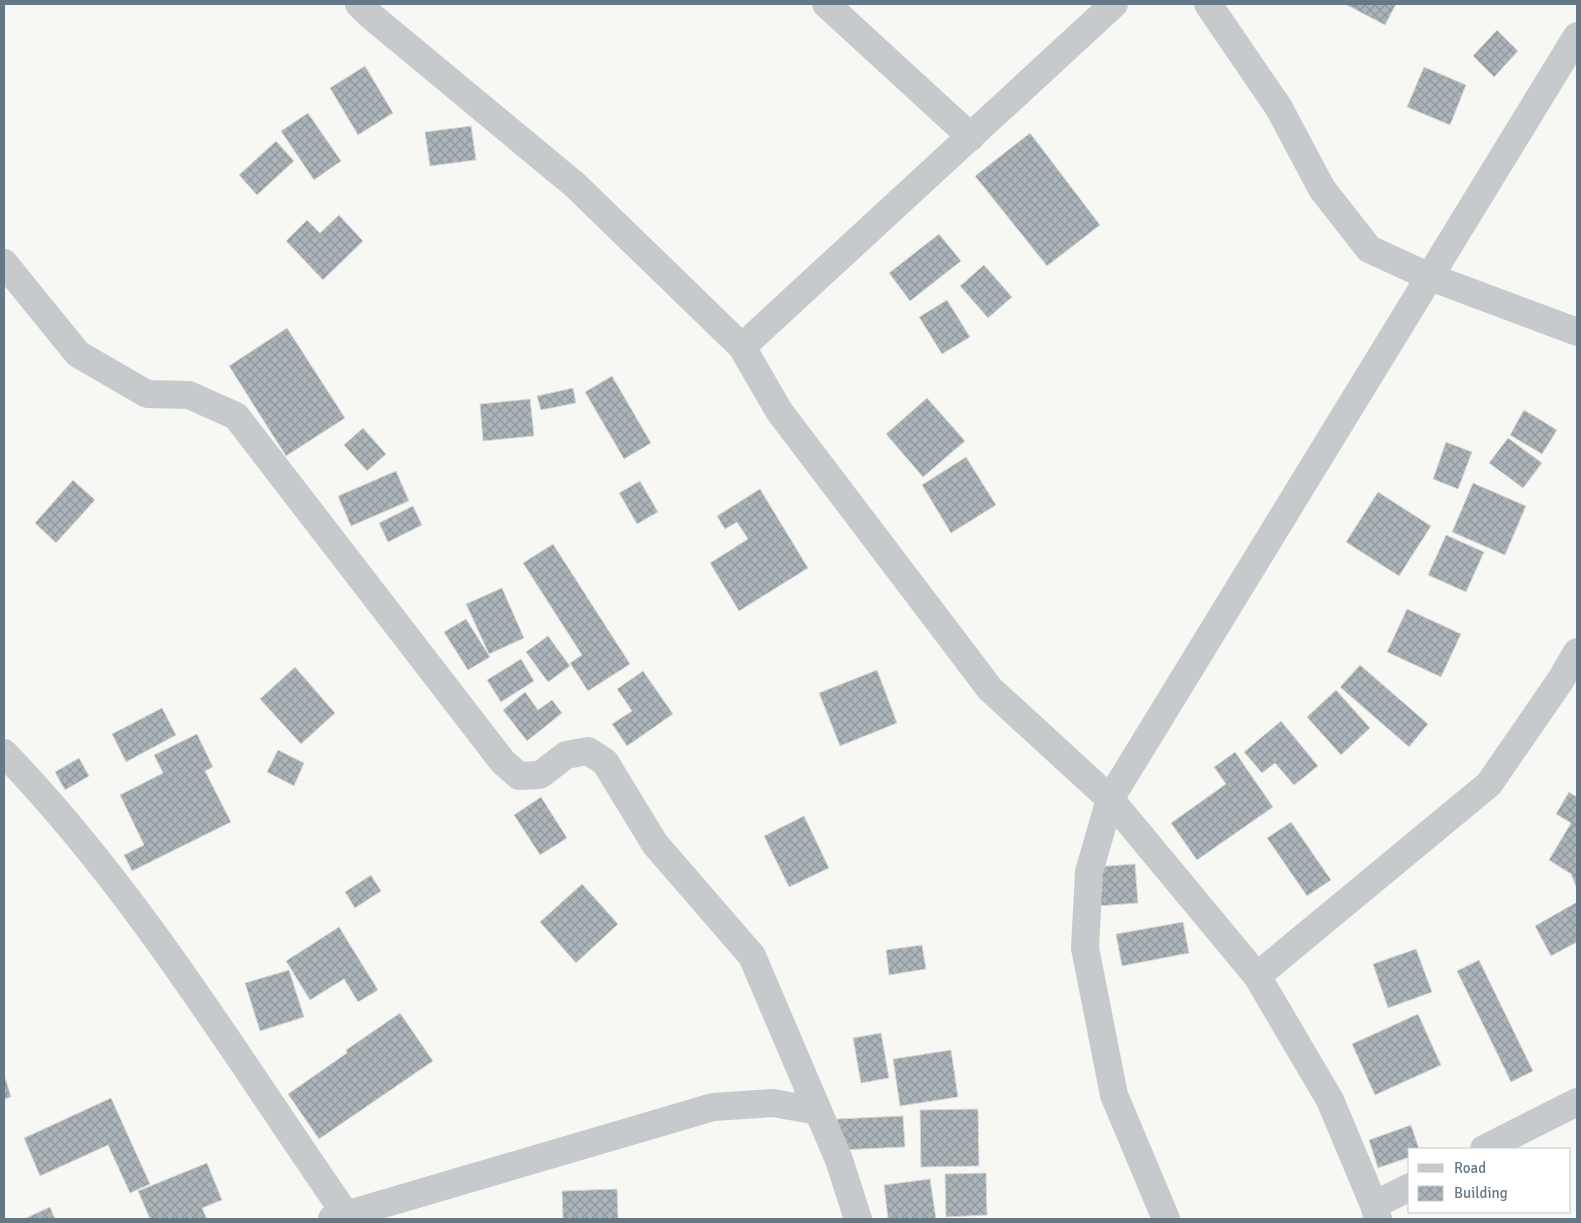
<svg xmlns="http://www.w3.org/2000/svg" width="1581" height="1223" viewBox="0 0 1581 1223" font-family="Signika,sans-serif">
<defs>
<pattern id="building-cross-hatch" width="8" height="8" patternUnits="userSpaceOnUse" patternTransform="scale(1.25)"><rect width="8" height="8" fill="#abb4b9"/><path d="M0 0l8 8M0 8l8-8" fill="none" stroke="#8f979c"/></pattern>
</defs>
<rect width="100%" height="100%" fill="#f7f7f4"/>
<!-- building -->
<path fill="url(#building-cross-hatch)" stroke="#d9d9d6" d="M 1345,4 L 1396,4 L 1385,25 Z
M 1497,30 L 1518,51 L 1494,77 L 1473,56 Z
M 365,66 L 393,113 L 358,135 L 330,88 Z
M 1424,67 L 1466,85 L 1450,125 L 1407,107 Z
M 308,113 L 341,161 L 314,180 L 281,131 Z
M 471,126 L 476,160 L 430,166 L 425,132 Z
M 1030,133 L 1100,225 L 1047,266 L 975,176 Z
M 276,141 L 294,161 L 257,195 L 239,175 Z
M 339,215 L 363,241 L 323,280 L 286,241 L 307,220 L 320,233 Z
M 939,234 L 961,261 L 910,301 L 889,273 Z
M 984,265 L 1012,297 L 988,318 L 960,286 Z
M 947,300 L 970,337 L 942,354 L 919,317 Z
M 287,328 L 345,418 L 286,456 L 229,366 Z
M 612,376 L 651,443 L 624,459 L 585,392 Z
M 573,388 L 576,403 L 541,410 L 537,396 Z
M 927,398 L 965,441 L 923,477 L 886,434 Z
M 530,399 L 534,436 L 483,441 L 480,404 Z
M 1524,410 L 1557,430 L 1542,454 L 1510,435 Z
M 363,428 L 386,454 L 367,471 L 344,445 Z
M 1508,438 L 1542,463 L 1523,488 L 1489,463 Z
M 1446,442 L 1472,452 L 1458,489 L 1433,479 Z
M 966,457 L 996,505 L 951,533 L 922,485 Z
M 396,471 L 409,501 L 351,526 L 338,496 Z
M 73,480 L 95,500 L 56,543 L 35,523 Z
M 640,481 L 658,512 L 637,524 L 619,493 Z
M 1473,483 L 1526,506 L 1505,555 L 1452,532 Z
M 760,489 L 808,568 L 739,611 L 710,563 L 748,539 L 737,522 L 725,529 L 717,516 Z
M 1378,492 L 1431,526 L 1399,576 L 1346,542 Z
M 413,506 L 422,525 L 388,542 L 379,523 Z
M 1446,535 L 1484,552 L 1466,592 L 1428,575 Z
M 553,544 L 630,664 L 588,691 L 570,663 L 582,655 L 523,563 Z
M 502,588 L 524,638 L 489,654 L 466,604 Z
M 1407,609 L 1461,634 L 1441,677 L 1387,652 Z
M 466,619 L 490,657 L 468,670 L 444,632 Z
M 548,636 L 570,666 L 548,682 L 526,652 Z
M 521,659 L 534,681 L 501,702 L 487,680 Z
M 1360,665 L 1428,724 L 1409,747 L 1340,687 Z
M 295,667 L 335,713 L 301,744 L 260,699 Z
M 877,670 L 897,723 L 840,746 L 819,693 Z
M 643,671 L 673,714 L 627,746 L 612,724 L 632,711 L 617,689 Z
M 1336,690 L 1370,728 L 1341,755 L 1307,717 Z
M 525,692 L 538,710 L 552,700 L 562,713 L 527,741 L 503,710 Z
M 162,708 L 176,735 L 126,762 L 112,734 Z
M 1281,721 L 1318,766 L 1294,785 L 1275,763 L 1262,773 L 1244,752 Z
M 197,734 L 213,767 L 205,771 L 231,822 L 132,871 L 124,855 L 144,845 L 120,795 L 163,773 L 154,755 Z
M 278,750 L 304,763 L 294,786 L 267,772 Z
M 1235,752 L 1273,807 L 1197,860 L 1171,823 L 1226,784 L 1214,767 Z
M 79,758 L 89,776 L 65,790 L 55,772 Z
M 1569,792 L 1577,797 L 1577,889 L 1571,874 L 1549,860 L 1571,823 L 1556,814 Z
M 541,797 L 567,838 L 540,855 L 514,815 Z
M 804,816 L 829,868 L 789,887 L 764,836 Z
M 1291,822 L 1331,880 L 1307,896 L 1267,838 Z
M 1135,864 L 1138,903 L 1098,906 L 1095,867 Z
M 371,875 L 381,891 L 355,908 L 345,892 Z
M 582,884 L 618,924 L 576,963 L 540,922 Z
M 1577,902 L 1577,942 L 1551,956 L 1535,926 Z
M 1183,922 L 1189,953 L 1122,966 L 1116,934 Z
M 339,927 L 378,990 L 358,1002 L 344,979 L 310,1000 L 286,961 Z
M 922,945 L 926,969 L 889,975 L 886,950 Z
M 1416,949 L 1432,992 L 1388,1008 L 1373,964 Z
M 1479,960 L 1533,1071 L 1511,1082 L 1457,971 Z
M 289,970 L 304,1017 L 260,1031 L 245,983 Z
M 400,1013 L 433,1061 L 319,1139 L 288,1094 L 347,1053 L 346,1050 Z
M 1418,1014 L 1441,1065 L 1375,1095 L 1352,1044 Z
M 881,1033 L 889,1078 L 861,1083 L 853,1038 Z
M 951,1050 L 958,1097 L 900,1106 L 893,1059 Z
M 4,1074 L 11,1097 L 4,1099 Z
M 111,1098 L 150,1184 L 130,1193 L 108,1145 L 40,1176 L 24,1138 Z
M 978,1109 L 979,1166 L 921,1167 L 920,1110 Z
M 903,1116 L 905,1147 L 839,1150 L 837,1119 Z
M 1411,1125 L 1419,1149 L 1410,1149 L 1410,1157 L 1378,1168 L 1369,1140 Z
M 207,1163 L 222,1200 L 202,1208 L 207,1219 L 150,1219 L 138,1191 Z
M 986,1173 L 987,1215 L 946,1217 L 945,1174 Z
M 930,1179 L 936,1219 L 888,1219 L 884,1185 Z
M 617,1189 L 618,1219 L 563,1219 L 562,1191 Z
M 50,1207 L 55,1219 L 24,1219 Z"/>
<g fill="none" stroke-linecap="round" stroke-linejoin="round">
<!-- minor -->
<path stroke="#c6cacd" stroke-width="28" d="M 359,4 L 370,15 L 575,185 L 742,347 L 779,411 L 990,689 L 1110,799 L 1257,976 L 1330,1100 L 1374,1205 L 1378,1219
M 826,4 L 971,137
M 1208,4 L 1279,108 L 1322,189 L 1369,249 L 1430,277 L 1577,332
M 4,263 L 78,354 L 147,394 L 189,395 L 236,416 L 503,762 L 519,776 L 540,775 L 566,755 L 588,751 L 605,762 L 655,844 L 752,956 L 839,1160 L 858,1219
M 742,347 L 1114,4
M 4,753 C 139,893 239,1061 349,1219
M 1257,976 L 1489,784 L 1560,681 L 1577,652
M 1484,1149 L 1577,1102
M 1374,1205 L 1410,1187
M 332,1219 L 713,1107 L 773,1103 L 818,1111
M 1166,1219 L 1114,1095 L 1085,948 L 1089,872 L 1110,799 L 1577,36"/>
</g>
<!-- border -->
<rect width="1581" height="1223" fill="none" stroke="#647887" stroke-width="10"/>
<!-- legend -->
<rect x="1408" y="1148" width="162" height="65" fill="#ffffff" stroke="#c1c9cf"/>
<rect x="1418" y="1164" width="25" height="8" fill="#c6cacd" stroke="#c1c9cf"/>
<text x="1454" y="1173" font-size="15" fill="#647887">Road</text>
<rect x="1418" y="1186" width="25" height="15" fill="url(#building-cross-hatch)" stroke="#c1c9cf"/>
<text x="1454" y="1198" font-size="15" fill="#647887">Building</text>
</svg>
